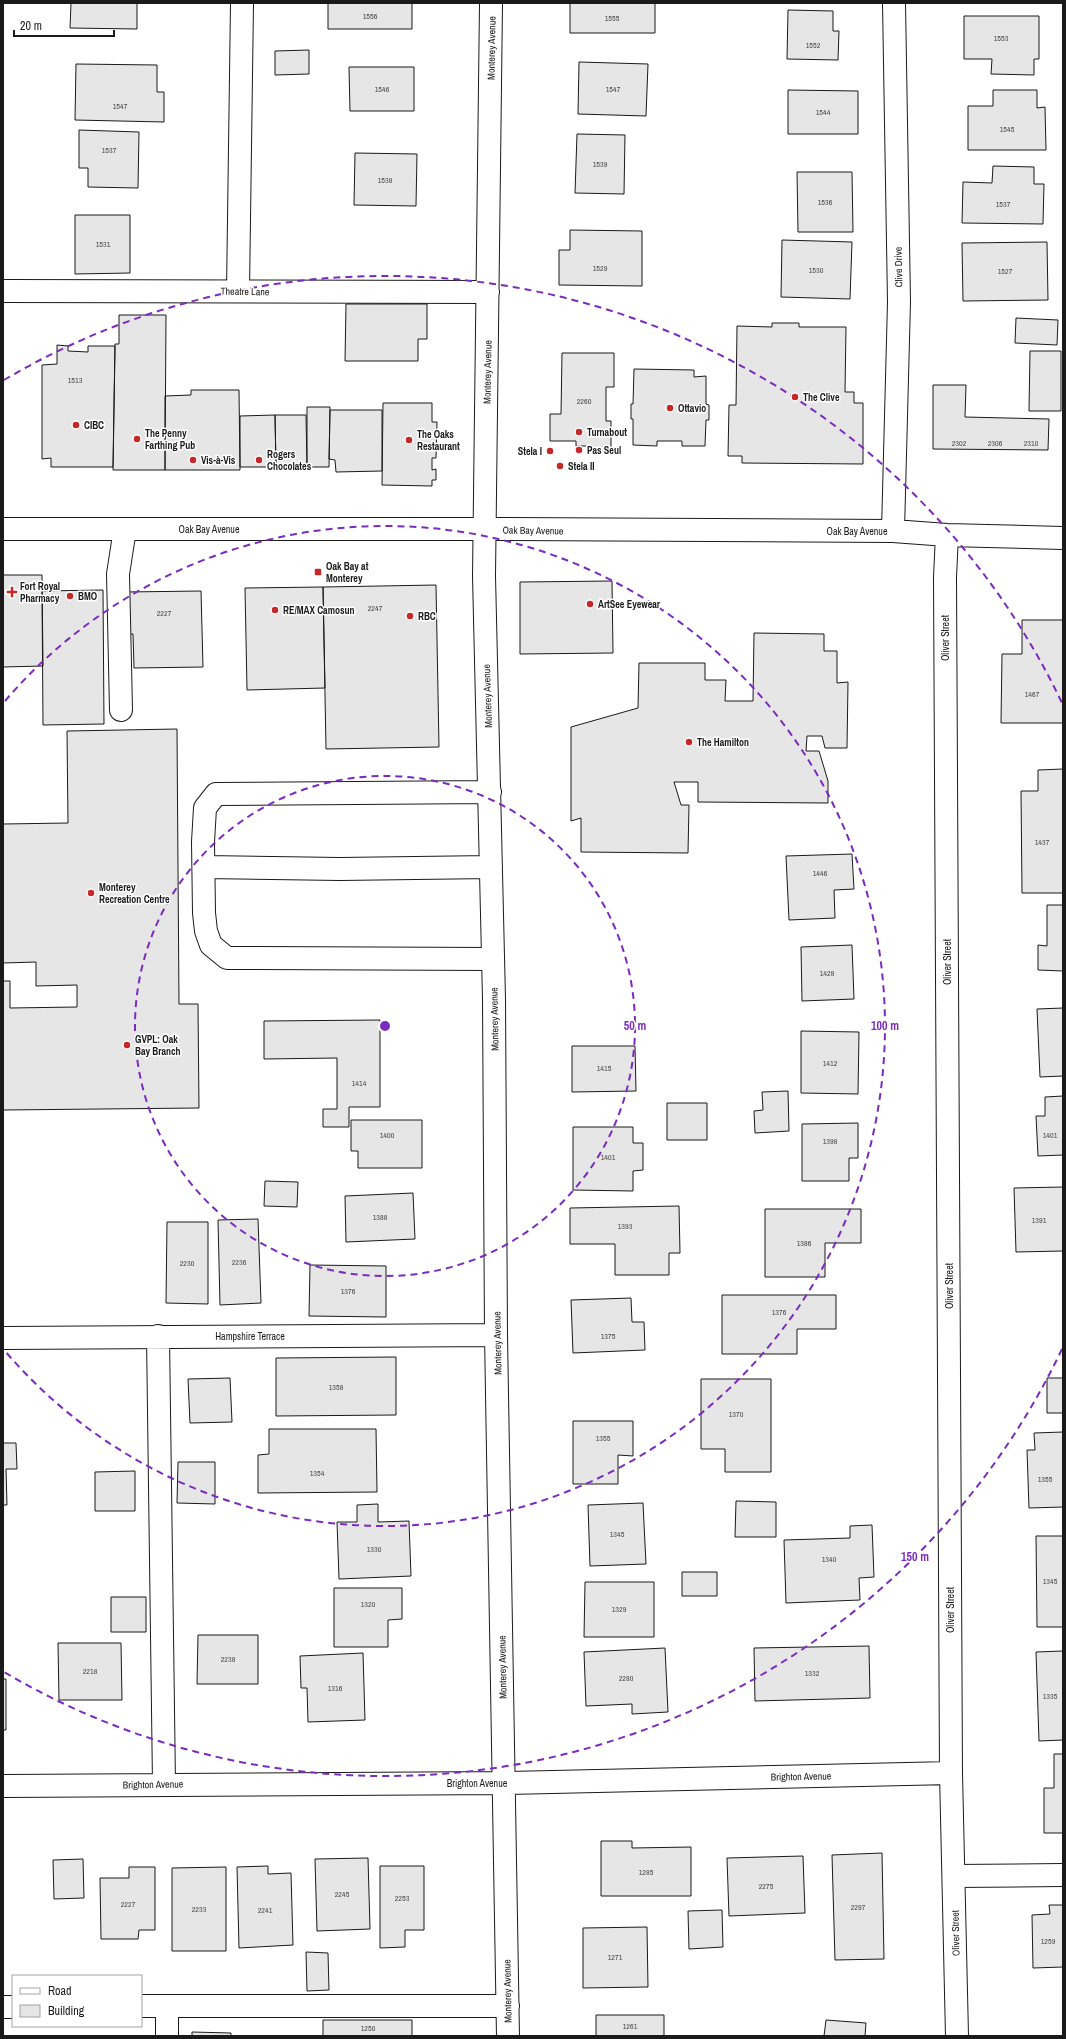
<svg xmlns="http://www.w3.org/2000/svg" width="1066" height="2039" viewBox="0 0 1066 2039" font-family="'Archivo Narrow',sans-serif">
<rect width="100%" height="100%" fill="#fff"/>
<!-- building -->
<path fill="#e6e6e6" stroke="#1a1a1a" d="M 71,3 L 137,3 L 137,29 L 70,28 Z
M 328,3 L 412,3 L 412,29 L 328,29 Z
M 570,3 L 655,3 L 655,33 L 570,33 Z
M 788,10 L 833,11 L 833,31 L 839,31 L 838,60 L 787,59 Z
M 964,16 L 1039,16 L 1039,59 L 1034,59 L 1034,75 L 991,74 L 992,59 L 964,59 Z
M 309,50 L 309,74 L 275,75 L 275,51 Z
M 579,62 L 648,64 L 646,116 L 578,114 Z
M 76,64 L 157,65 L 157,92 L 164,92 L 164,122 L 75,120 Z
M 349,67 L 414,67 L 414,111 L 350,111 Z
M 788,90 L 858,91 L 858,134 L 788,134 Z
M 993,90 L 1037,90 L 1037,108 L 1045,107 L 1046,150 L 968,150 L 968,106 L 993,106 Z
M 79,130 L 139,132 L 138,188 L 88,187 L 88,168 L 79,168 Z
M 577,134 L 625,135 L 624,194 L 575,193 Z
M 355,153 L 417,154 L 416,206 L 354,205 Z
M 993,166 L 1034,167 L 1034,184 L 1044,184 L 1043,224 L 962,223 L 963,182 L 992,183 Z
M 797,172 L 852,172 L 853,232 L 798,232 Z
M 75,215 L 130,215 L 130,273 L 75,274 Z
M 570,230 L 642,231 L 642,286 L 559,285 L 559,250 L 570,250 Z
M 782,240 L 852,242 L 850,299 L 781,297 Z
M 1047,242 L 1048,300 L 963,301 L 962,243 Z
M 346,304 L 427,304 L 427,339 L 418,339 L 418,361 L 345,361 Z
M 119,315 L 166,315 L 165,470 L 113,470 L 115,344 L 119,344 Z
M 1016,318 L 1058,320 L 1057,345 L 1015,343 Z
M 772,323 L 799,323 L 799,327 L 846,327 L 845,392 L 854,392 L 854,403 L 863,403 L 863,464 L 742,463 L 742,456 L 728,456 L 729,405 L 736,405 L 737,326 L 772,327 Z
M 57,345 L 68,346 L 68,351 L 88,352 L 88,346 L 115,346 L 113,467 L 51,467 L 51,458 L 42,459 L 42,365 L 57,364 Z
M 1030,351 L 1061,351 L 1061,411 L 1029,411 Z
M 562,353 L 614,353 L 614,387 L 606,387 L 606,421 L 611,421 L 611,452 L 592,452 L 592,446 L 576,446 L 576,441 L 550,441 L 550,414 L 561,414 Z
M 634,369 L 694,370 L 694,377 L 706,376 L 706,404 L 709,405 L 709,420 L 706,420 L 705,446 L 682,446 L 682,441 L 657,441 L 657,446 L 633,445 L 633,419 L 631,419 L 631,404 L 633,404 Z
M 933,385 L 966,385 L 965,417 L 1049,419 L 1048,450 L 933,449 Z
M 191,390 L 239,390 L 240,470 L 165,470 L 165,396 L 191,395 Z
M 383,403 L 432,403 L 432,422 L 437,422 L 436,458 L 432,458 L 432,470 L 436,469 L 436,480 L 432,480 L 432,486 L 382,485 Z
M 307,407 L 330,407 L 329,467 L 307,467 Z
M 330,410 L 382,410 L 382,471 L 336,472 L 335,460 L 329,459 Z
M 275,415 L 306,415 L 307,467 L 276,467 Z
M 275,415 L 276,467 L 240,467 L 240,416 Z
M 3,575 L 42,575 L 43,666 L 3,667 Z
M 612,581 L 613,653 L 520,654 L 520,582 Z
M 436,585 L 439,747 L 326,749 L 323,587 Z
M 323,587 L 325,688 L 247,690 L 245,588 Z
M 103,590 L 104,724 L 43,725 L 42,591 Z
M 201,591 L 203,667 L 134,668 L 133,634 L 126,634 L 125,592 Z
M 1022,620 L 1063,620 L 1063,723 L 1001,723 L 1002,654 L 1022,654 Z
M 754,633 L 824,634 L 824,651 L 837,651 L 837,683 L 848,682 L 847,748 L 825,748 L 822,736 L 807,736 L 806,751 L 819,751 L 828,781 L 828,803 L 698,802 L 698,782 L 674,782 L 681,805 L 689,805 L 688,853 L 581,852 L 581,818 L 571,821 L 571,727 L 638,708 L 639,663 L 705,663 L 705,680 L 726,680 L 725,701 L 753,701 Z
M 177,729 L 179,1004 L 198,1004 L 199,1108 L 3,1110 L 3,981 L 10,981 L 10,1008 L 77,1007 L 77,985 L 36,986 L 36,962 L 3,963 L 3,824 L 68,823 L 67,731 Z
M 1063,769 L 1063,893 L 1022,893 L 1021,791 L 1038,791 L 1038,770 Z
M 852,854 L 854,889 L 834,890 L 835,918 L 789,920 L 786,856 Z
M 1047,905 L 1063,905 L 1063,971 L 1038,970 L 1038,945 L 1047,946 Z
M 852,945 L 854,999 L 802,1001 L 801,947 Z
M 1063,1008 L 1063,1076 L 1040,1077 L 1037,1009 Z
M 380,1020 L 380,1107 L 349,1107 L 349,1127 L 323,1127 L 323,1109 L 337,1109 L 337,1058 L 264,1059 L 264,1021 Z
M 801,1031 L 859,1032 L 858,1094 L 801,1093 Z
M 572,1046 L 635,1046 L 636,1091 L 572,1092 Z
M 788,1091 L 789,1131 L 755,1133 L 754,1111 L 763,1110 L 762,1092 Z
M 1063,1096 L 1063,1155 L 1038,1156 L 1036,1116 L 1045,1116 L 1045,1097 Z
M 667,1103 L 707,1103 L 707,1140 L 667,1140 Z
M 351,1120 L 422,1120 L 422,1168 L 358,1168 L 358,1151 L 351,1151 Z
M 858,1123 L 858,1158 L 849,1158 L 849,1181 L 802,1181 L 802,1124 Z
M 573,1127 L 633,1127 L 633,1143 L 643,1143 L 643,1170 L 633,1171 L 633,1191 L 573,1190 Z
M 265,1181 L 298,1182 L 297,1207 L 264,1206 Z
M 1063,1187 L 1063,1251 L 1016,1252 L 1014,1188 Z
M 413,1193 L 415,1239 L 346,1242 L 345,1196 Z
M 679,1206 L 680,1253 L 669,1253 L 669,1275 L 615,1275 L 615,1244 L 570,1244 L 570,1208 Z
M 765,1209 L 861,1209 L 861,1243 L 825,1243 L 825,1277 L 765,1277 Z
M 258,1219 L 261,1303 L 220,1305 L 218,1220 Z
M 167,1222 L 208,1222 L 208,1304 L 166,1303 Z
M 310,1265 L 386,1266 L 386,1317 L 309,1316 Z
M 722,1295 L 836,1295 L 836,1329 L 797,1329 L 797,1354 L 722,1354 Z
M 631,1298 L 632,1322 L 644,1322 L 645,1350 L 573,1353 L 571,1300 Z
M 396,1357 L 396,1415 L 276,1416 L 276,1358 Z
M 230,1378 L 232,1422 L 190,1423 L 188,1379 Z
M 1047,1378 L 1063,1378 L 1063,1413 L 1047,1413 Z
M 701,1379 L 771,1379 L 771,1472 L 725,1472 L 725,1449 L 701,1449 Z
M 573,1421 L 633,1421 L 633,1456 L 618,1455 L 618,1484 L 573,1484 Z
M 269,1429 L 376,1429 L 377,1492 L 258,1493 L 258,1455 L 269,1454 Z
M 1063,1432 L 1063,1507 L 1029,1508 L 1027,1450 L 1035,1450 L 1034,1433 Z
M 3,1443 L 16,1443 L 17,1469 L 6,1469 L 7,1505 L 3,1505 Z
M 178,1462 L 215,1462 L 215,1504 L 177,1503 Z
M 135,1471 L 135,1511 L 95,1511 L 95,1472 Z
M 736,1501 L 776,1502 L 776,1537 L 735,1537 Z
M 643,1503 L 646,1564 L 590,1566 L 588,1505 Z
M 378,1504 L 378,1522 L 409,1521 L 411,1576 L 339,1579 L 337,1522 L 357,1522 L 357,1505 Z
M 872,1525 L 874,1577 L 859,1578 L 860,1600 L 786,1603 L 784,1540 L 850,1538 L 850,1526 Z
M 1036,1536 L 1063,1536 L 1063,1627 L 1037,1627 Z
M 682,1572 L 717,1572 L 717,1596 L 682,1596 Z
M 585,1582 L 654,1582 L 654,1637 L 584,1637 Z
M 334,1588 L 402,1588 L 402,1619 L 388,1620 L 388,1647 L 334,1647 Z
M 111,1597 L 146,1597 L 146,1632 L 111,1632 Z
M 198,1635 L 258,1635 L 258,1684 L 197,1684 Z
M 58,1643 L 121,1643 L 122,1700 L 59,1700 Z
M 869,1646 L 870,1698 L 755,1701 L 754,1648 Z
M 665,1648 L 668,1712 L 632,1714 L 632,1704 L 586,1706 L 584,1652 Z
M 1063,1651 L 1063,1740 L 1039,1741 L 1036,1652 Z
M 363,1653 L 365,1720 L 308,1722 L 307,1688 L 301,1688 L 300,1656 Z
M 3,1679 L 6,1679 L 6,1730 L 3,1730 Z
M 1054,1754 L 1063,1754 L 1063,1833 L 1044,1833 L 1044,1788 L 1054,1788 Z
M 601,1841 L 632,1841 L 632,1848 L 691,1847 L 691,1896 L 601,1896 Z
M 882,1853 L 884,1959 L 835,1960 L 832,1855 Z
M 803,1856 L 805,1913 L 729,1916 L 727,1858 Z
M 368,1858 L 370,1929 L 317,1931 L 315,1859 Z
M 83,1859 L 84,1898 L 54,1899 L 53,1860 Z
M 268,1866 L 268,1874 L 291,1873 L 293,1945 L 239,1948 L 237,1867 Z
M 380,1866 L 424,1866 L 424,1930 L 405,1930 L 405,1947 L 380,1948 Z
M 129,1867 L 155,1867 L 155,1930 L 139,1930 L 138,1939 L 101,1939 L 100,1878 L 129,1878 Z
M 226,1867 L 226,1951 L 172,1951 L 172,1868 Z
M 1049,1905 L 1063,1905 L 1063,1967 L 1033,1968 L 1032,1915 L 1050,1914 Z
M 722,1910 L 723,1947 L 689,1949 L 688,1911 Z
M 647,1927 L 648,1987 L 583,1988 L 583,1928 Z
M 306,1952 L 328,1953 L 329,1990 L 307,1991 Z
M 596,2015 L 664,2015 L 664,2036 L 596,2036 Z
M 323,2020 L 412,2020 L 412,2036 L 323,2036 Z
M 826,2020 L 866,2023 L 865,2036 L 824,2036 Z
M 192,2032 L 231,2033 L 231,2036 L 192,2036 Z"/>
<g fill="none" stroke-linecap="round" stroke-linejoin="round">
<defs>
<path id="minor" d="M 491,3 L 484,576 L 494,999 L 496,1335 L 508,2036
M 3,291 L 488,292
M 238,291 L 242,3
M 485,529 L 893,531 L 947,535 L 1063,538
M 893,531 L 899,302 L 894,3
M 947,535 L 945,577 L 951,1773 L 957,2036
M 121,710 L 118,574 L 125,529
M 490,792 L 216,794 L 205,808 L 203,842 L 204,913 L 206,931 L 211,945 L 227,958 L 493,959
M 204,867 L 340,869 L 491,867
M 158,1336 L 164,1784
M 3,1338 L 496,1335
M 3,1786 L 504,1783 L 951,1773
M 954,1876 L 1063,1875
M 141,2006 L 508,2006
M 167,2006 L 167,2036
M 3,2007 L 13,2007"/>
<path id="major" d="M 3,529 L 485,529"/>
</defs>
<!-- minor casing -->
<use href="#minor" stroke="#1a1a1a" stroke-width="24"/>
<!-- major casing -->
<use href="#major" stroke="#1a1a1a" stroke-width="24"/>
<!-- minor -->
<use href="#minor" stroke="#fff" stroke-width="22"/>
<!-- major -->
<use href="#major" stroke="#fff" stroke-width="22"/>
</g>
<!-- distance rings -->
<g fill="none" stroke="#7b2cbf" stroke-width="2" stroke-dasharray="7 5">
<circle cx="385" cy="1026" r="250"/>
<path d="M5 701A500 500 0 1 1 5 1351"/>
<path d="M1062 1349A750 750 0 0 1 4 1672M4 380A750 750 0 0 1 1062 703"/>
</g>
<!-- markers -->
<g fill="#c62828" stroke="#fff" stroke-width="1.5">
<circle cx="795" cy="397" r="4"/>
<circle cx="670" cy="408" r="4"/>
<circle cx="76" cy="425" r="4"/>
<circle cx="579" cy="432" r="4"/>
<circle cx="137" cy="439" r="4"/>
<circle cx="409" cy="440" r="4"/>
<circle cx="579" cy="450" r="4"/>
<circle cx="550" cy="451" r="4"/>
<circle cx="193" cy="460" r="4"/>
<circle cx="259" cy="460" r="4"/>
<circle cx="560" cy="466" r="4"/>
<rect x="314" y="568" width="8" height="8" rx="2"/>
<path d="M10 586h4v4h4v4h-4v4h-4v-4h-4v-4h4z"/>
<circle cx="70" cy="596" r="4"/>
<circle cx="590" cy="604" r="4"/>
<circle cx="275" cy="610" r="4"/>
<circle cx="410" cy="616" r="4"/>
<circle cx="689" cy="742" r="4"/>
<circle cx="91" cy="893" r="4"/>
<circle cx="127" cy="1045" r="4"/>
</g>
<g text-anchor="middle" stroke-width="3" stroke-linejoin="round" paint-order="stroke">
<!-- number labels -->
<g font-size="8" fill="#4d4d4d">
<text x="370" y="19">1556</text>
<text x="612" y="21">1555</text>
<text x="1001" y="41">1553</text>
<text x="813" y="48">1552</text>
<text x="382" y="92">1546</text>
<text x="613" y="92">1547</text>
<text x="120" y="109">1547</text>
<text x="823" y="115">1544</text>
<text x="1007" y="132">1545</text>
<text x="109" y="153">1537</text>
<text x="600" y="167">1539</text>
<text x="385" y="183">1538</text>
<text x="825" y="205">1536</text>
<text x="1003" y="207">1537</text>
<text x="103" y="247">1531</text>
<text x="600" y="271">1529</text>
<text x="816" y="273">1530</text>
<text x="1005" y="274">1527</text>
<text x="75" y="383">1513</text>
<text x="584" y="404">2260</text>
<text x="959" y="446">2302</text>
<text x="995" y="446">2306</text>
<text x="1031" y="446">2310</text>
<text x="375" y="611">2247</text>
<text x="164" y="616">2227</text>
<text x="1032" y="697">1467</text>
<text x="1042" y="845">1437</text>
<text x="820" y="876">1446</text>
<text x="827" y="976">1428</text>
<text x="830" y="1066">1412</text>
<text x="604" y="1071">1415</text>
<text x="359" y="1086">1414</text>
<text x="387" y="1138">1400</text>
<text x="1050" y="1138">1401</text>
<text x="830" y="1144">1398</text>
<text x="608" y="1160">1401</text>
<text x="380" y="1220">1388</text>
<text x="1039" y="1223">1391</text>
<text x="625" y="1229">1393</text>
<text x="804" y="1246">1386</text>
<text x="239" y="1265">2236</text>
<text x="187" y="1266">2230</text>
<text x="348" y="1294">1376</text>
<text x="779" y="1315">1376</text>
<text x="608" y="1339">1375</text>
<text x="336" y="1390">1358</text>
<text x="736" y="1417">1370</text>
<text x="603" y="1441">1355</text>
<text x="317" y="1476">1354</text>
<text x="1045" y="1482">1355</text>
<text x="617" y="1537">1345</text>
<text x="374" y="1552">1330</text>
<text x="829" y="1562">1340</text>
<text x="1050" y="1584">1345</text>
<text x="368" y="1607">1320</text>
<text x="619" y="1612">1329</text>
<text x="228" y="1662">2238</text>
<text x="90" y="1674">2218</text>
<text x="812" y="1676">1332</text>
<text x="626" y="1681">2280</text>
<text x="335" y="1691">1316</text>
<text x="1050" y="1699">1335</text>
<text x="646" y="1875">1285</text>
<text x="766" y="1889">2275</text>
<text x="342" y="1897">2245</text>
<text x="402" y="1901">2253</text>
<text x="128" y="1907">2227</text>
<text x="858" y="1910">2297</text>
<text x="199" y="1912">2233</text>
<text x="265" y="1913">2241</text>
<text x="1048" y="1944">1259</text>
<text x="615" y="1960">1271</text>
<text x="630" y="2029">1261</text>
<text x="368" y="2031">1250</text>
</g>
<!-- street labels -->
<g font-size="10" fill="#1a1a1a" stroke="#fff">
<text transform="translate(491 48) rotate(-89)" y="4">Monterey Avenue</text>
<text transform="translate(898 267) rotate(-91)" y="4">Clive Drive</text>
<text transform="translate(245 291) rotate(1)" y="4">Theatre Lane</text>
<text transform="translate(487 372) rotate(-89)" y="4">Monterey Avenue</text>
<text x="209" y="533">Oak Bay Avenue</text>
<text transform="translate(533 530) rotate(1)" y="4">Oak Bay Avenue</text>
<text x="857" y="535">Oak Bay Avenue</text>
<text transform="translate(945 638) rotate(-90)" y="4">Oliver Street</text>
<text transform="translate(487 696) rotate(-92)" y="4">Monterey Avenue</text>
<text transform="translate(947 962) rotate(-90)" y="4">Oliver Street</text>
<text transform="translate(494 1019) rotate(-91)" y="4">Monterey Avenue</text>
<text transform="translate(949 1286) rotate(-90)" y="4">Oliver Street</text>
<text x="250" y="1340">Hampshire Terrace</text>
<text transform="translate(497 1343) rotate(-91)" y="4">Monterey Avenue</text>
<text transform="translate(950 1610) rotate(-90)" y="4">Oliver Street</text>
<text transform="translate(502 1667) rotate(-91)" y="4">Monterey Avenue</text>
<text transform="translate(801 1776) rotate(-1)" y="4">Brighton Avenue</text>
<text x="477" y="1787">Brighton Avenue</text>
<text transform="translate(153 1784) rotate(-1)" y="4">Brighton Avenue</text>
<text transform="translate(955 1933) rotate(-91)" y="4">Oliver Street</text>
<text transform="translate(507 1991) rotate(-91)" y="4">Monterey Avenue</text>
</g>
<!-- poi labels -->
<g font-size="10" font-weight="bold" fill="#1a1a1a" stroke="#fff" text-anchor="start">
<text x="803" y="401">The Clive</text>
<text x="678" y="412">Ottavio</text>
<text x="84" y="429">CIBC</text>
<text x="587" y="436">Turnabout</text>
<text x="145" y="437">The Penny<tspan x="145" dy="12">Farthing Pub</tspan></text>
<text x="417" y="438">The Oaks<tspan x="417" dy="12">Restaurant</tspan></text>
<text x="587" y="454">Pas Seul</text>
<text x="542" y="455" text-anchor="end">Stela I</text>
<text x="267" y="458">Rogers<tspan x="267" dy="12">Chocolates</tspan></text>
<text x="201" y="464">Vis-à-Vis</text>
<text x="568" y="470">Stela II</text>
<text x="326" y="570">Oak Bay at<tspan x="326" dy="12">Monterey</tspan></text>
<text x="20" y="590">Fort Royal<tspan x="20" dy="12">Pharmacy</tspan></text>
<text x="78" y="600">BMO</text>
<text x="598" y="608">ArtSee Eyewear</text>
<text x="283" y="614">RE/MAX Camosun</text>
<text x="418" y="620">RBC</text>
<text x="697" y="746">The Hamilton</text>
<text x="99" y="891">Monterey<tspan x="99" dy="12">Recreation Centre</tspan></text>
<text x="135" y="1043">GVPL: Oak<tspan x="135" dy="12">Bay Branch</tspan></text>
</g>
</g>
<circle cx="385" cy="1026" r="6" fill="#7b2cbf" stroke="#fff" stroke-width="2"/>
<g font-size="12" text-anchor="middle" font-weight="bold" fill="#7b2cbf" stroke="#fff" stroke-width="3" stroke-linejoin="round" paint-order="stroke">
<text x="635" y="1030">50 m</text>
<text x="885" y="1030">100 m</text>
<text x="915" y="1561">150 m</text>
</g>
<!-- border -->
<rect width="1066" height="2039" fill="none" stroke="#1a1a1a" stroke-width="8"/>
<!-- legend -->
<rect x="12" y="1975" width="130" height="52" fill="#ffffff" stroke="#a3a3a3"/>
<rect x="20" y="1988" width="20" height="6" fill="#ffffff" stroke="#a3a3a3"/>
<text x="48" y="1995" font-size="12" fill="#1a1a1a">Road</text>
<rect x="20" y="2005" width="20" height="12" fill="#e6e6e6" stroke="#a3a3a3"/>
<text x="48" y="2015" font-size="12" fill="#1a1a1a">Building</text>
<!-- scale -->
<path d="M14 30v6h100v-6" fill="none" stroke="#1a1a1a" stroke-width="2"/>
<text x="20" y="30" font-size="12" fill="#1a1a1a" stroke="#ffffff" stroke-width="3" paint-order="stroke">20 m</text>
</svg>
